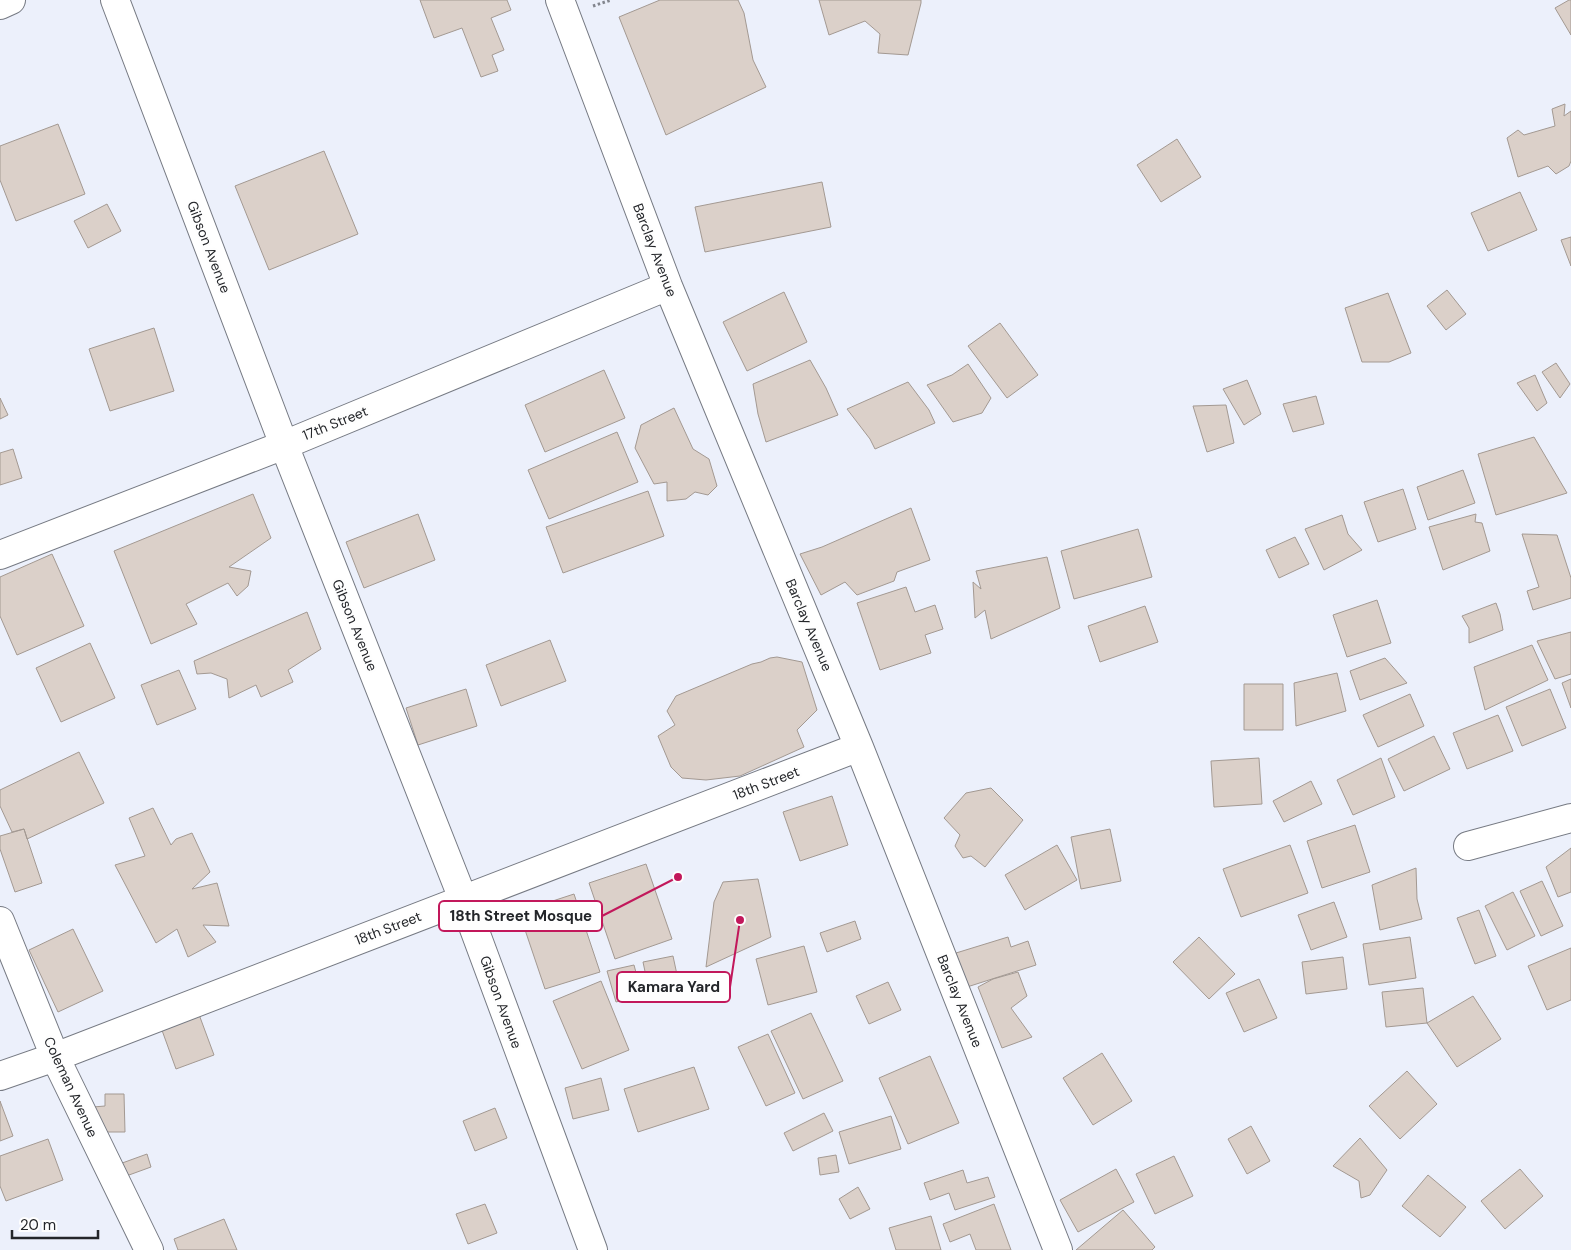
<svg xmlns="http://www.w3.org/2000/svg" width="1571" height="1250" viewBox="0 0 1571 1250" font-family="'DM Sans',sans-serif">
<rect width="100%" height="100%" fill="#ecf0fb"/>
<!-- building -->
<path fill="#dbd0c9" stroke="#a39992" d="M 420,0 L 507,0 L 511,10 L 491,18 L 504,50 L 492,55 L 498,71 L 481,77 L 462,28 L 434,38 Z
M 660,0 L 738,0 L 744,13 L 753,60 L 766,87 L 666,135 L 619,17 Z
M 819,0 L 921,0 L 921,3 L 908,55 L 878,53 L 880,34 L 865,21 L 829,35 Z
M 1569,0 L 1571,0 L 1571,35 L 1555,8 Z
M 1565,104 L 1564,116 L 1571,111 L 1571,161 L 1569,166 L 1556,174 L 1548,166 L 1518,177 L 1507,138 L 1518,130 L 1524,135 L 1555,126 L 1552,109 Z
M 58,124 L 85,194 L 16,221 L 0,180 L 0,146 Z
M 1177,139 L 1201,177 L 1161,202 L 1137,165 Z
M 324,151 L 358,234 L 269,270 L 235,186 Z
M 822,182 L 831,227 L 705,252 L 695,207 Z
M 1520,192 L 1537,230 L 1488,251 L 1471,213 Z
M 107,204 L 121,231 L 88,248 L 74,221 Z
M 1571,237 L 1571,266 L 1561,240 Z
M 1447,290 L 1466,314 L 1446,330 L 1427,306 Z
M 784,292 L 807,342 L 747,371 L 723,322 Z
M 1388,293 L 1411,353 L 1389,362 L 1362,362 L 1345,308 Z
M 1000,323 L 1038,375 L 1007,398 L 968,346 Z
M 154,328 L 174,391 L 110,411 L 89,349 Z
M 810,360 L 826,388 L 838,415 L 766,442 L 758,414 L 753,384 Z
M 1556,363 L 1570,384 L 1560,398 L 1542,372 Z
M 968,364 L 991,398 L 982,413 L 953,422 L 927,385 L 952,375 Z
M 604,370 L 625,418 L 545,452 L 525,405 Z
M 1535,375 L 1547,403 L 1537,411 L 1517,383 Z
M 1247,380 L 1261,414 L 1244,425 L 1223,389 Z
M 908,382 L 929,410 L 935,423 L 875,449 L 870,439 L 847,409 Z
M 1316,396 L 1324,424 L 1293,432 L 1283,404 Z
M 0,398 L 8,415 L 0,419 Z
M 1226,405 L 1234,443 L 1207,452 L 1193,406 Z
M 674,408 L 693,449 L 709,459 L 717,486 L 708,495 L 695,492 L 686,499 L 667,501 L 667,482 L 654,484 L 635,448 L 641,425 Z
M 617,432 L 638,482 L 549,519 L 528,470 Z
M 1534,437 L 1567,493 L 1496,515 L 1478,454 Z
M 13,449 L 22,478 L 0,485 L 0,453 Z
M 1463,470 L 1475,503 L 1428,520 L 1417,487 Z
M 1403,489 L 1416,529 L 1378,542 L 1364,502 Z
M 648,491 L 664,536 L 563,573 L 546,527 Z
M 253,494 L 271,538 L 229,567 L 251,571 L 248,586 L 237,596 L 228,583 L 186,604 L 197,624 L 151,644 L 114,551 Z
M 911,508 L 930,560 L 897,572 L 894,581 L 857,595 L 845,582 L 821,595 L 800,554 L 822,547 Z
M 418,514 L 435,560 L 364,588 L 346,542 Z
M 1476,514 L 1475,522 L 1482,523 L 1490,551 L 1443,570 L 1429,527 Z
M 1342,515 L 1348,534 L 1362,550 L 1324,570 L 1305,529 Z
M 1138,529 L 1152,577 L 1074,599 L 1061,551 Z
M 1522,534 L 1557,535 L 1571,578 L 1571,598 L 1533,610 L 1527,591 L 1539,587 Z
M 1295,537 L 1309,564 L 1279,578 L 1266,550 Z
M 52,554 L 84,626 L 17,655 L 0,616 L 0,577 Z
M 1047,557 L 1060,608 L 991,639 L 985,610 L 975,618 L 973,582 L 981,589 L 976,571 Z
M 906,587 L 915,612 L 935,605 L 943,629 L 925,635 L 931,653 L 880,670 L 857,603 Z
M 1377,600 L 1391,643 L 1347,657 L 1333,615 Z
M 1496,603 L 1500,614 L 1503,630 L 1469,643 L 1469,628 L 1462,616 Z
M 1145,606 L 1158,642 L 1100,662 L 1088,626 Z
M 307,612 L 321,649 L 288,670 L 293,682 L 261,697 L 256,685 L 229,698 L 227,679 L 211,673 L 197,674 L 194,661 Z
M 1571,632 L 1571,674 L 1555,679 L 1537,641 Z
M 550,640 L 566,681 L 501,706 L 486,665 Z
M 90,643 L 115,698 L 61,722 L 36,668 Z
M 1532,645 L 1548,680 L 1485,710 L 1474,667 Z
M 777,657 L 802,662 L 817,710 L 797,730 L 804,747 L 740,776 L 706,780 L 682,778 L 671,767 L 658,736 L 675,725 L 667,711 L 676,696 L 752,664 L 761,662 L 770,658 Z
M 1385,658 L 1407,683 L 1360,700 L 1350,671 Z
M 179,670 L 196,709 L 157,725 L 141,685 Z
M 1337,673 L 1346,711 L 1296,726 L 1294,683 Z
M 1571,679 L 1571,708 L 1562,683 Z
M 1244,684 L 1283,684 L 1283,730 L 1244,730 Z
M 466,689 L 477,726 L 418,745 L 406,708 Z
M 1550,689 L 1566,728 L 1522,746 L 1506,707 Z
M 1410,694 L 1424,726 L 1378,747 L 1363,715 Z
M 1498,715 L 1513,751 L 1467,769 L 1453,733 Z
M 1434,736 L 1450,769 L 1404,791 L 1388,759 Z
M 79,752 L 104,803 L 27,839 L 24,829 L 12,832 L 0,806 L 0,790 Z
M 1259,758 L 1262,804 L 1214,807 L 1211,761 Z
M 1381,758 L 1395,797 L 1353,815 L 1337,780 Z
M 1311,781 L 1322,804 L 1284,822 L 1273,801 Z
M 991,788 L 1023,820 L 985,867 L 971,856 L 963,858 L 955,846 L 960,835 L 944,818 L 966,793 Z
M 832,796 L 848,845 L 800,861 L 783,812 Z
M 153,808 L 171,845 L 176,839 L 192,833 L 210,872 L 192,889 L 217,883 L 229,926 L 203,925 L 216,942 L 188,957 L 177,929 L 156,943 L 115,865 L 145,856 L 129,818 Z
M 1355,825 L 1370,872 L 1322,888 L 1307,841 Z
M 24,829 L 42,883 L 15,892 L 0,849 L 0,836 Z
M 1110,829 L 1121,881 L 1081,889 L 1071,837 Z
M 1057,845 L 1077,880 L 1025,910 L 1005,875 Z
M 1290,845 L 1308,893 L 1241,917 L 1223,869 Z
M 1571,848 L 1571,892 L 1558,897 L 1546,867 Z
M 646,864 L 672,939 L 615,959 L 589,883 Z
M 1416,868 L 1417,899 L 1422,919 L 1380,930 L 1372,885 Z
M 758,879 L 771,937 L 706,967 L 714,902 L 723,882 Z
M 1542,881 L 1563,926 L 1541,936 L 1520,891 Z
M 1513,892 L 1535,936 L 1507,950 L 1485,906 Z
M 574,894 L 600,972 L 545,989 L 519,912 Z
M 1334,902 L 1347,937 L 1311,950 L 1298,915 Z
M 1479,910 L 1496,956 L 1475,964 L 1457,918 Z
M 855,921 L 861,939 L 827,952 L 820,933 Z
M 73,929 L 103,991 L 58,1012 L 29,950 Z
M 1008,937 L 1011,947 L 1028,941 L 1036,965 L 967,987 L 956,953 Z
M 1199,937 L 1235,974 L 1209,999 L 1173,962 Z
M 1410,937 L 1416,978 L 1369,985 L 1363,944 Z
M 804,946 L 817,992 L 768,1005 L 756,959 Z
M 1571,948 L 1571,1000 L 1547,1010 L 1528,966 Z
M 673,956 L 682,998 L 650,995 L 643,962 Z
M 1343,957 L 1347,989 L 1306,994 L 1302,962 Z
M 634,965 L 642,995 L 616,1002 L 607,971 Z
M 1018,972 L 1027,996 L 1011,1008 L 1032,1037 L 1002,1048 L 978,987 L 993,979 Z
M 1259,979 L 1277,1018 L 1244,1032 L 1226,993 Z
M 601,981 L 629,1050 L 582,1069 L 553,1001 Z
M 888,982 L 901,1010 L 869,1024 L 856,996 Z
M 1423,988 L 1427,1023 L 1386,1027 L 1382,992 Z
M 1473,996 L 1501,1039 L 1457,1067 L 1427,1023 Z
M 197,1009 L 214,1055 L 176,1069 L 159,1022 Z
M 811,1013 L 843,1081 L 803,1099 L 771,1031 Z
M 768,1034 L 795,1093 L 766,1106 L 738,1047 Z
M 1102,1053 L 1132,1101 L 1093,1125 L 1063,1078 Z
M 930,1056 L 959,1123 L 908,1144 L 879,1078 Z
M 694,1067 L 709,1109 L 638,1132 L 624,1089 Z
M 1407,1071 L 1437,1104 L 1400,1139 L 1369,1106 Z
M 601,1078 L 609,1110 L 573,1119 L 565,1088 Z
M 105,1094 L 124,1094 L 125,1132 L 93,1132 L 93,1107 L 105,1106 Z
M 0,1101 L 13,1136 L 0,1141 Z
M 495,1108 L 507,1138 L 475,1151 L 463,1121 Z
M 824,1113 L 833,1131 L 793,1151 L 784,1133 Z
M 891,1116 L 901,1149 L 849,1164 L 839,1132 Z
M 1251,1126 L 1270,1161 L 1247,1174 L 1228,1139 Z
M 1360,1138 L 1387,1170 L 1370,1195 L 1361,1198 L 1359,1181 L 1333,1166 Z
M 48,1139 L 63,1180 L 6,1201 L 0,1186 L 0,1156 Z
M 147,1154 L 151,1167 L 118,1179 L 114,1166 Z
M 836,1155 L 839,1172 L 820,1175 L 818,1158 Z
M 1174,1156 L 1193,1196 L 1155,1214 L 1136,1174 Z
M 1116,1169 L 1134,1202 L 1078,1232 L 1060,1200 Z
M 1520,1169 L 1543,1196 L 1505,1229 L 1481,1201 Z
M 963,1170 L 967,1183 L 988,1177 L 995,1197 L 955,1210 L 949,1193 L 930,1200 L 924,1183 Z
M 1428,1175 L 1466,1207 L 1440,1237 L 1402,1206 Z
M 858,1187 L 870,1209 L 850,1219 L 839,1199 Z
M 485,1204 L 497,1233 L 468,1244 L 456,1214 Z
M 994,1204 L 1011,1250 L 976,1250 L 970,1234 L 950,1242 L 943,1224 Z
M 1123,1210 L 1155,1247 L 1152,1250 L 1076,1250 Z
M 931,1216 L 941,1250 L 896,1250 L 889,1228 Z
M 224,1219 L 237,1250 L 178,1250 L 174,1239 Z"/>
<g fill="none" stroke-linecap="round" stroke-linejoin="round">
<defs>
<path id="street" d="M 115,0 L 284,445 L 463,899 L 593,1250
M 560,0 L 668,286 L 859,747 L 1058,1250
M 0,5 L 11,0
M 0,555 L 284,445 L 668,286
M 1468,846 L 1571,818
M 0,921 L 55,1057 L 149,1250
M 0,1076 L 55,1057 L 859,747"/>
</defs>
<!-- street casing -->
<use href="#street" stroke="#767a83" stroke-width="30"/>
<!-- path -->
<path stroke="#83868e" stroke-width="3" stroke-dasharray="2.5 2.5" stroke-linecap="butt" d="M 593,6 L 611,0"/>
<!-- street -->
<use href="#street" stroke="#fff" stroke-width="28"/>
</g>
<g text-anchor="middle" stroke-width="5" stroke-linejoin="round" paint-order="stroke">
<!-- street labels -->
<g font-size="14" fill="#24262a" stroke="#fefefe">
<text transform="translate(209 247) rotate(69)" y="5">Gibson Avenue</text>
<text transform="translate(655 250) rotate(69)" y="5">Barclay Avenue</text>
<text transform="translate(335 423) rotate(-22)" y="5">17th Street</text>
<text transform="translate(355 625) rotate(68)" y="5">Gibson Avenue</text>
<text transform="translate(809 625) rotate(67)" y="5">Barclay Avenue</text>
<text transform="translate(766 783) rotate(-21)" y="5">18th Street</text>
<text transform="translate(388 928) rotate(-21)" y="5">18th Street</text>
<text transform="translate(960 1001) rotate(68)" y="5">Barclay Avenue</text>
<text transform="translate(501 1002) rotate(70)" y="5">Gibson Avenue</text>
<text transform="translate(71 1087) rotate(65)" y="5">Coleman Avenue</text>
</g>
</g>
<!-- callouts -->
<path fill="none" stroke="#c2185b" stroke-width="2" d="M678 877L602 916M740 920L730 987"/>
<g fill="#c2185b" stroke="#fefefe" stroke-width="2">
<circle cx="678" cy="877" r="5"/>
<circle cx="740" cy="920" r="5"/>
</g>
<g fill="#fefefe" stroke="#c2185b" stroke-width="2">
<rect x="439" y="901" width="163" height="30" rx="5"/>
<rect x="617" y="972" width="113" height="30" rx="5"/>
</g>
<g font-size="15" text-anchor="middle" font-weight="bold" fill="#24262a">
<text x="521" y="921">18th Street Mosque</text>
<text x="674" y="992">Kamara Yard</text>
</g>
<!-- scale -->
<path d="M12 1230v8h86v-8" fill="none" stroke="#24262a" stroke-width="2.5"/>
<text x="20" y="1230" font-size="15" fill="#24262a" stroke="#fefefe" stroke-width="4" paint-order="stroke">20 m</text>
</svg>
